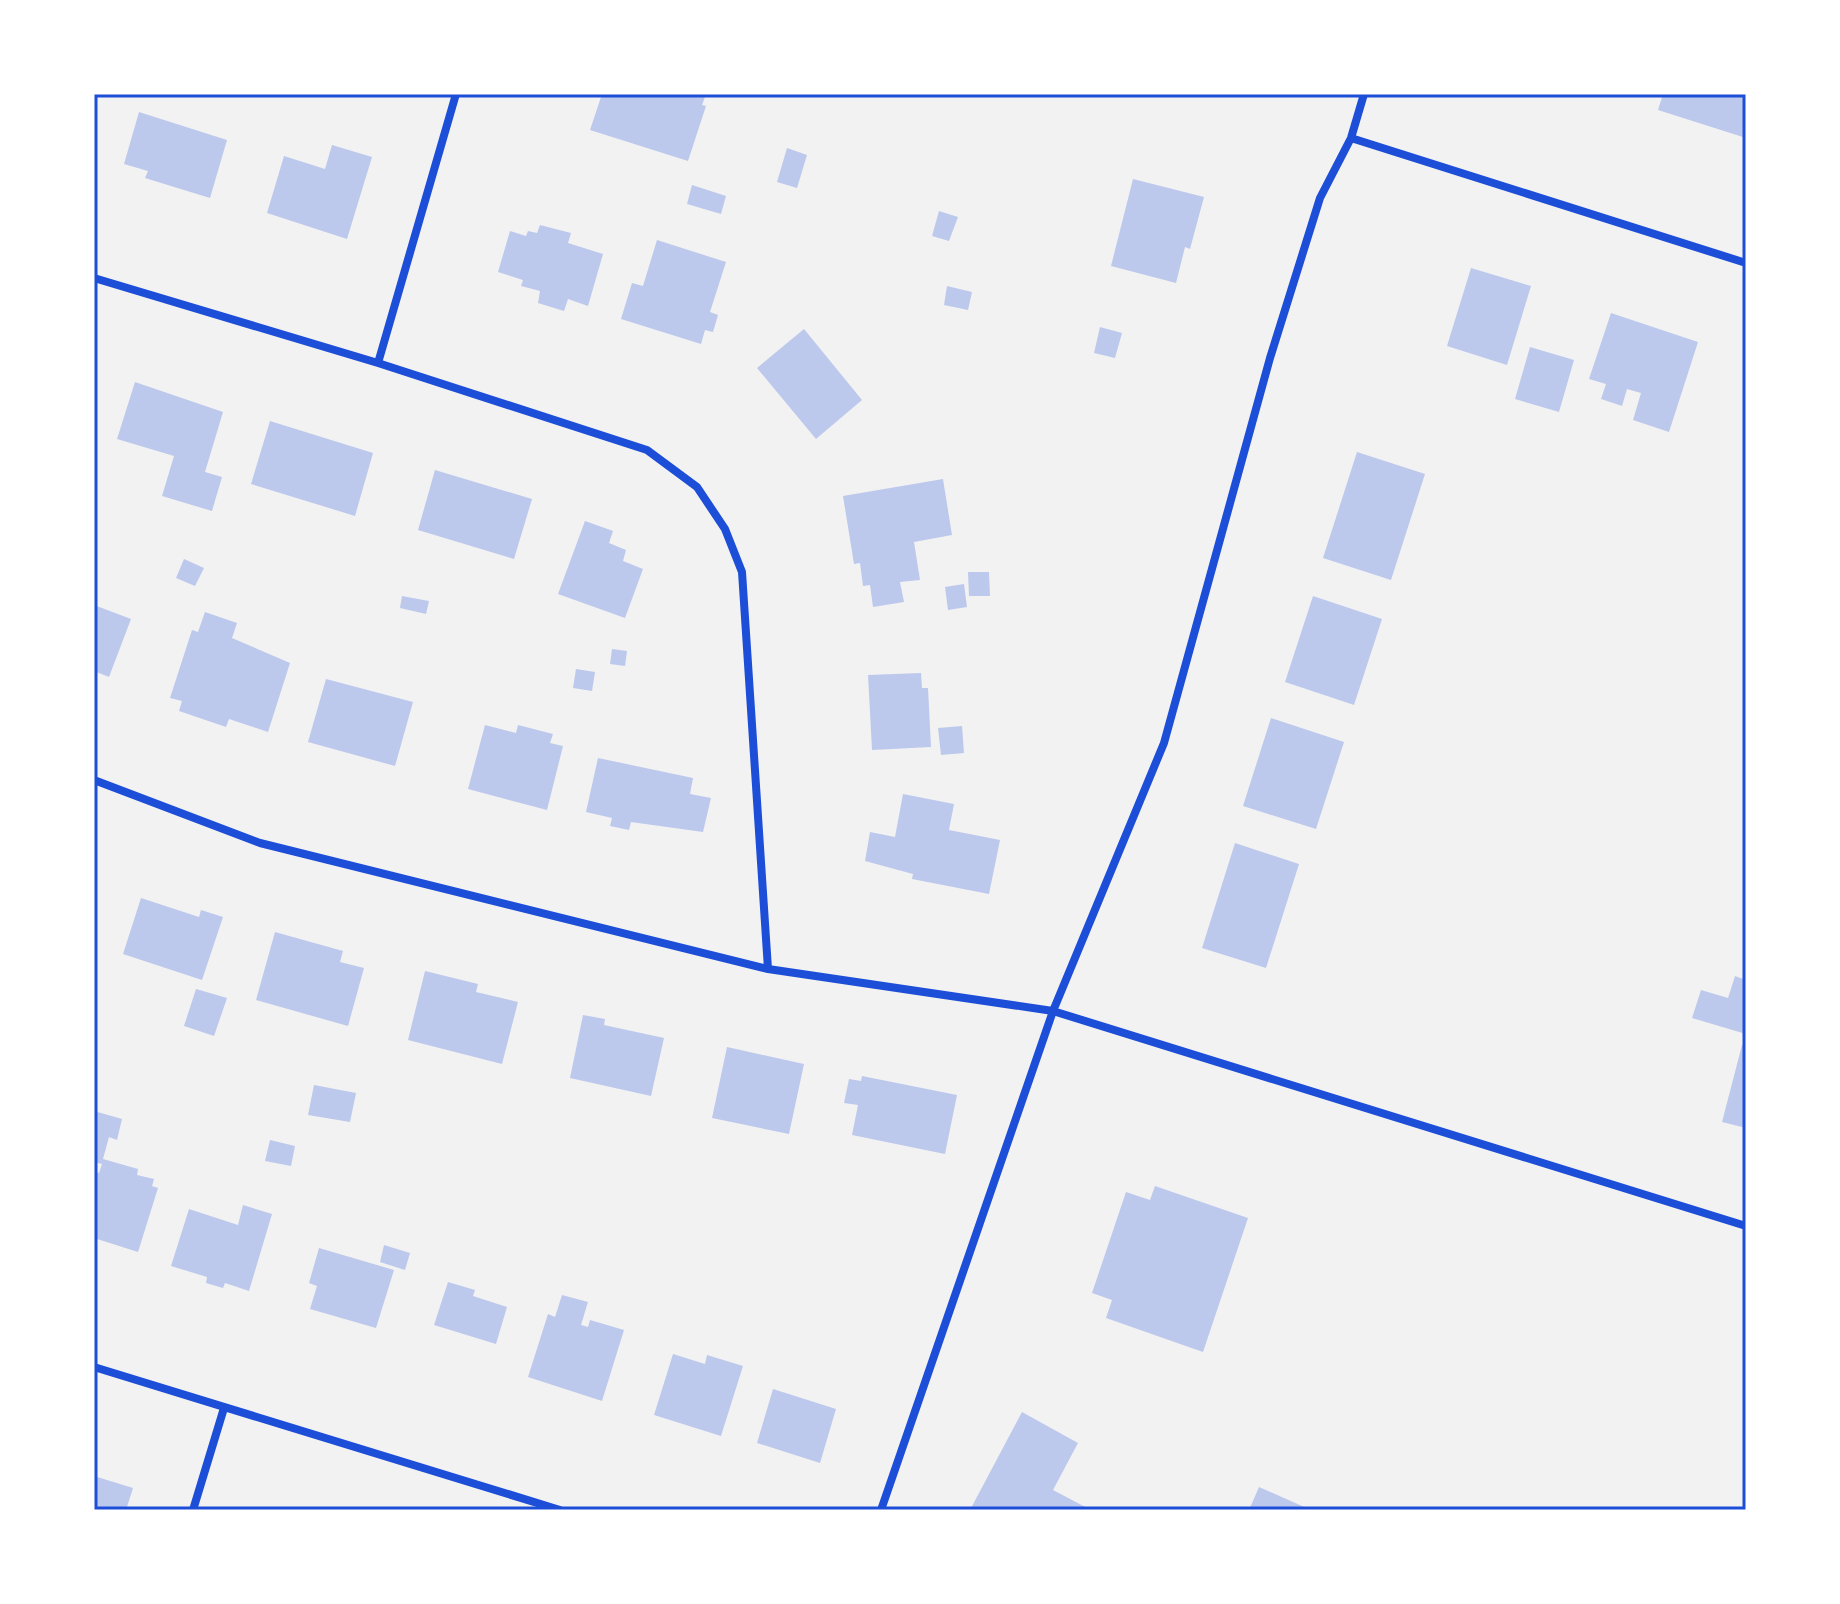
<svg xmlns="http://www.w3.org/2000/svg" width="1840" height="1604" viewBox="0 0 1840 1604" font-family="'Space Grotesk',sans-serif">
<rect width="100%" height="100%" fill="#f2f2f2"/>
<!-- building -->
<path fill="#bdc9ec" d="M 602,94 L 706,94 L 702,105 L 706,106 L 688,161 L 590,130 Z
M 1663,94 L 1746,94 L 1746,138 L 1658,110 Z
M 139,112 L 227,140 L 210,198 L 145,178 L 148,171 L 124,164 Z
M 332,145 L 372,157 L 347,239 L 267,213 L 284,156 L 325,169 Z
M 787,148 L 807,155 L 797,188 L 777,182 Z
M 1133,179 L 1204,197 L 1190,249 L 1185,247 L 1176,283 L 1111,266 Z
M 692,185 L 726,196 L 721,214 L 687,204 Z
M 939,211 L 958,217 L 949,241 L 932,236 Z
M 540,225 L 571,233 L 568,243 L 603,254 L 588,306 L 568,299 L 564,311 L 538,303 L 540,291 L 521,286 L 523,280 L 498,272 L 510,231 L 526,236 L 528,231 L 537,233 Z
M 657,240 L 726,262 L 710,312 L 718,315 L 713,332 L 705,330 L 701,344 L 621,319 L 632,283 L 643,286 Z
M 1471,268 L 1531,286 L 1507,365 L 1447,346 Z
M 947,286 L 972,292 L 968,310 L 944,305 Z
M 1611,313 L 1698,342 L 1669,432 L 1633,420 L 1641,393 L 1627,389 L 1622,406 L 1601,399 L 1606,384 L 1589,379 Z
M 1100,327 L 1122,333 L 1115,358 L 1094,353 Z
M 804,329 L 862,400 L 816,439 L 757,368 Z
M 1530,347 L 1574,360 L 1559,412 L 1515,399 Z
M 135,382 L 223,412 L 205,472 L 222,477 L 212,511 L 162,496 L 174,456 L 117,439 Z
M 270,421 L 373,453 L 355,516 L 251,484 Z
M 1357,452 L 1425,474 L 1391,580 L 1323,558 Z
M 435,470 L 532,499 L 514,559 L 418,530 Z
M 943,479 L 952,535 L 914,542 L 920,580 L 900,582 L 904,602 L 873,607 L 870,585 L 863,586 L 860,563 L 854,564 L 843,496 Z
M 585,521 L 613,531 L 609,543 L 626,550 L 623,561 L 643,569 L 625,618 L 558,594 Z
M 184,559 L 204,568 L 195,586 L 176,578 Z
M 968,572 L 989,572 L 990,596 L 969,596 Z
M 964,584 L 967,607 L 948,610 L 945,587 Z
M 402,596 L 429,601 L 426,614 L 400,608 Z
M 1313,596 L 1382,619 L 1354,705 L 1285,682 Z
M 94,605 L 131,619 L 109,677 L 94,671 Z
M 205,612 L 237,623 L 232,638 L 290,663 L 268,732 L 229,719 L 226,727 L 179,711 L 182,701 L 170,698 L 192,630 L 198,632 Z
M 612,649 L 627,651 L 625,666 L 610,664 Z
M 576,669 L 595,672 L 592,691 L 573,688 Z
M 921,673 L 922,688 L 928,688 L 931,747 L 872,750 L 868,675 Z
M 326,679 L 413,702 L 395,766 L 308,742 Z
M 1271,718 L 1344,742 L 1316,829 L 1243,806 Z
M 485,725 L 516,733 L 518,725 L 553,734 L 550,743 L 563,746 L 547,810 L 468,789 Z
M 962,726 L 964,753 L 941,755 L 938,728 Z
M 598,758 L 693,778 L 690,794 L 711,798 L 703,832 L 631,822 L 629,830 L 610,826 L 612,818 L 586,812 Z
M 903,794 L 954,804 L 949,830 L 1000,840 L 989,894 L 912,879 L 913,874 L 865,861 L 870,832 L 895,837 Z
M 1235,843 L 1299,864 L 1266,968 L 1202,948 Z
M 141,898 L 199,917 L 201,910 L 223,917 L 202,980 L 123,954 Z
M 275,932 L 343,951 L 340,962 L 364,968 L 348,1026 L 256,1000 Z
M 425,971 L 478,984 L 476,992 L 518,1002 L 502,1064 L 408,1040 Z
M 1735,976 L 1746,980 L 1746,1034 L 1692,1018 L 1701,990 L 1728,998 Z
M 196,989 L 227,998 L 214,1036 L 184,1026 Z
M 583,1015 L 605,1019 L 604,1025 L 664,1038 L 651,1096 L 570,1078 Z
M 1742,1045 L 1746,1046 L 1746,1128 L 1722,1122 Z
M 727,1047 L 804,1064 L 789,1134 L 712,1118 Z
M 862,1076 L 957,1095 L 945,1154 L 852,1135 L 858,1105 L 844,1103 L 849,1079 L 861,1081 Z
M 314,1085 L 356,1093 L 350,1122 L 308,1115 Z
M 94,1111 L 122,1119 L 117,1140 L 109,1137 L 103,1159 L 138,1169 L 137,1175 L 154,1179 L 152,1186 L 158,1188 L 138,1252 L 94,1238 L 94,1172 L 99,1173 L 102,1164 L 94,1162 Z
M 270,1140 L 295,1146 L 291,1166 L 265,1161 Z
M 1155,1186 L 1248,1218 L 1203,1352 L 1106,1318 L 1112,1300 L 1092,1293 L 1126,1192 L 1150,1200 Z
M 243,1205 L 272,1214 L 249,1291 L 225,1283 L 223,1288 L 206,1283 L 207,1277 L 171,1266 L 189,1209 L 238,1225 Z
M 384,1245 L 410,1253 L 405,1270 L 380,1262 Z
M 319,1248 L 394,1270 L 376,1328 L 310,1309 L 317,1286 L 309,1283 Z
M 448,1282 L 475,1290 L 473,1296 L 507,1307 L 496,1344 L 434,1325 Z
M 562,1295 L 588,1302 L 581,1325 L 588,1327 L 590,1320 L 624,1330 L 602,1401 L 528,1377 L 548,1314 L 555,1317 Z
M 673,1354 L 705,1364 L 707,1355 L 743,1366 L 721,1436 L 654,1415 Z
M 773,1389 L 836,1409 L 820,1463 L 757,1443 Z
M 1022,1412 L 1078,1443 L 1053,1490 L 1091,1510 L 970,1510 Z
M 94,1476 L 133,1488 L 126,1510 L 94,1510 Z
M 1259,1487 L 1311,1510 L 1249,1510 Z"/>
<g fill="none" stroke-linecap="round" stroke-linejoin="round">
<!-- minor -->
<path stroke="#1d4ed8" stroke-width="8" d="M 1351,138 L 1746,263
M 94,278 L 378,363 L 647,450 L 697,487 L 725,529 L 742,572 L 768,969
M 378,363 L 456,94
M 94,780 L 260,843 L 768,969 L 1053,1011 L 1746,1226
M 94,1367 L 560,1510
M 193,1510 L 224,1408
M 881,1510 L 1053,1011 L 1164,743 L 1270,358 L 1320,198 L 1351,138 L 1364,94"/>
</g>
<!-- border -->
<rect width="1840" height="1604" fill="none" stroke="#ffffff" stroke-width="192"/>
<rect x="96" y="96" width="1648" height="1412" fill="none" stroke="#1d4ed8" stroke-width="3"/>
</svg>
